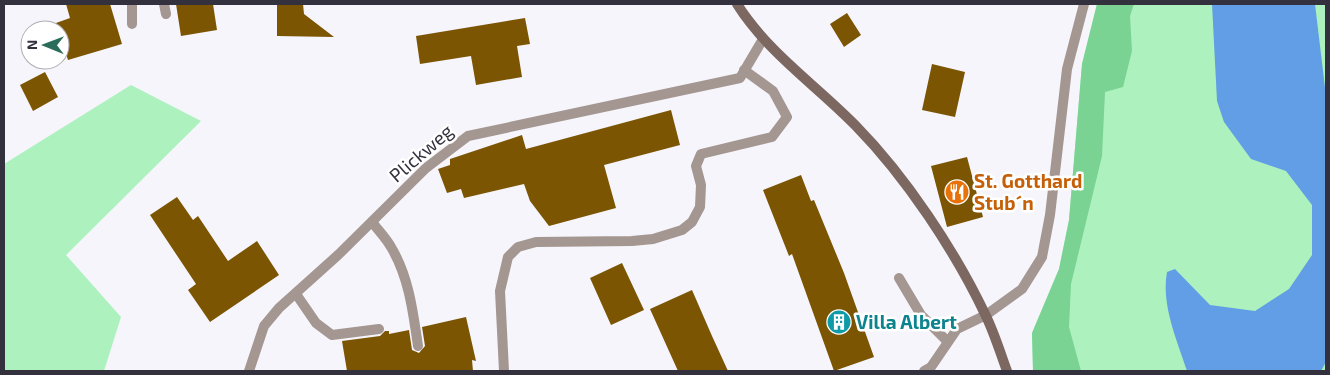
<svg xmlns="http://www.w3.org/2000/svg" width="1330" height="375" viewBox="0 0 1330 375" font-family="'Exo 2',sans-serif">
<rect width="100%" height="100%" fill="#f5f5fb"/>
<!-- green -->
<path fill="#adf1be" d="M 1097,4 L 1326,4 L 1326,371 L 1033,371 L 1032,333 L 1059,269 L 1069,220 L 1082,64 Z
M 131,85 L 201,121 L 66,255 L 121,317 L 104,371 L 4,371 L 4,164 Z"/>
<!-- forest -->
<path fill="#7ad293" d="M 1097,4 L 1134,4 L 1130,16 L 1132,51 L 1123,87 L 1105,92 L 1102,156 L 1071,284 L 1069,327 L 1081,371 L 1033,371 L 1032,333 L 1059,269 L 1069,220 L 1082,64 Z"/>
<!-- water -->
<path fill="#619ee6" d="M 1212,4 L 1315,4 L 1326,96 L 1326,362 L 1321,371 L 1187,371 C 1177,340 1161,305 1167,272 L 1175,269 L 1210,305 L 1255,311 L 1289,289 L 1312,255 L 1312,205 L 1286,171 L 1251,159 L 1224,122 L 1217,101 Z"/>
<!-- building -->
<path fill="#7c5503" d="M 66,4 L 110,4 L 122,44 L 68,60 L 56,23 L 70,18 Z
M 176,4 L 213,4 L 217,30 L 181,36 Z
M 277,4 L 303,4 L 304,14 L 334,37 L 277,36 Z
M 847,13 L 861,35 L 844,47 L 830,24 Z
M 525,18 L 530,44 L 517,46 L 522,77 L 476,85 L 471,56 L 420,64 L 416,36 Z
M 932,64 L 965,72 L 955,117 L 922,110 Z
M 45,72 L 58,97 L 33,111 L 20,85 Z
M 671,110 L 680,145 L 604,165 L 616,208 L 549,226 L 530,201 L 524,184 L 464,198 L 461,189 L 447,193 L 438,169 L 450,165 L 450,159 L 522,135 L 526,149 Z
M 967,157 L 983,217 L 947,227 L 931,166 Z
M 801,175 L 811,201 L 814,200 L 844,273 L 874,357 L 834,371 L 792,254 L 789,256 L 763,190 Z
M 177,197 L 193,220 L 198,216 L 228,261 L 257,241 L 279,275 L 210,322 L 188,290 L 196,284 L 150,215 Z
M 622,263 L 644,310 L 611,325 L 590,278 Z
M 692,290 L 712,336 L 728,371 L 678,371 L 650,309 Z
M 466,317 L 476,361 L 472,360 L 473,371 L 347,371 L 342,341 L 380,336 L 385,331 L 389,331 L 389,334 L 409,330 L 412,350 L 419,353 L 425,346 L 422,327 Z"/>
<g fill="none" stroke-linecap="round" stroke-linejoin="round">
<!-- service -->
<path stroke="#a49690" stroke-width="10" d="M 164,4 L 166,14
M 132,24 L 132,4
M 372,222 C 378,230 386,238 391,247 C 409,277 413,312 418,346
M 899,278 L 921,315 L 947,341
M 296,294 L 316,323 L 332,335 L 379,329
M 504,371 L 500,291 L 508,257 L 518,247 L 536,242 L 632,241 L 653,239 L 682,230 L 692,222 L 700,207 L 701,185 L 696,166 L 701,154 L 772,137 L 787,117 L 773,91 L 744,70
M 924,371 L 931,367 L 957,329 L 986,315"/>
<!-- minor -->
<path stroke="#a49690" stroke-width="10" d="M 249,371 L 264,326 L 279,308 L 338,255 L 426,168 L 468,136 L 740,78 L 763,39"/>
<!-- tertiary -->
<path stroke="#a49690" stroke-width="10" d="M 986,315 L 1022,289 L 1042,257 L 1050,215 L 1067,69 L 1084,4"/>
<!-- secondary -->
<path stroke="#7d6861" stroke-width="10" d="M 737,4 C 768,53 816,85 856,126 C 906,177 955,251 985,314 C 994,332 1000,352 1007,371"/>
</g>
<!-- icons -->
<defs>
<symbol id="restaurant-disc" viewBox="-11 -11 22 22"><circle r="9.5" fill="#e8710a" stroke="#fff"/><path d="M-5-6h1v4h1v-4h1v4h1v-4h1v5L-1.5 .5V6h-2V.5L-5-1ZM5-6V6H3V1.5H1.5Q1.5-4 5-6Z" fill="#fff"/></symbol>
<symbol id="building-disc" viewBox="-11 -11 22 22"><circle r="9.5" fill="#0f9aa8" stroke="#fff"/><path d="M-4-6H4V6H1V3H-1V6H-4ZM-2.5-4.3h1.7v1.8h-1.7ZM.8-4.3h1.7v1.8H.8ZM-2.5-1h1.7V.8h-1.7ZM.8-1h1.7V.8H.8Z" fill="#fff"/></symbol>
</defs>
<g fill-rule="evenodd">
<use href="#restaurant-disc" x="943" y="178" width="28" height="28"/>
<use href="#building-disc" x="825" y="308" width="28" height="28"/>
</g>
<g text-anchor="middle" stroke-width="5" stroke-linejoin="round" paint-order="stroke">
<!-- street labels -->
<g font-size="19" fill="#33313e" stroke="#fff">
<text transform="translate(421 153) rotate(-41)" y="7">Plickweg</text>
</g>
<!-- food labels -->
<g font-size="19" font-weight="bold" fill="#c56008" stroke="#fff" text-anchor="start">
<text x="974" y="188">St. Gotthard<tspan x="974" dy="22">Stub´n</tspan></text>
</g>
<!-- culture labels -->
<g font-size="19" font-weight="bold" fill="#0d838f" stroke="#fff" text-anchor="start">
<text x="856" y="329">Villa Albert</text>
</g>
</g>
<!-- border -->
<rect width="1330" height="375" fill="none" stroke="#33313e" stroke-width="10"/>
<!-- north arrow -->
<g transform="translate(45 45) rotate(271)"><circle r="24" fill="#ffffff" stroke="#adadb2"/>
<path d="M0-4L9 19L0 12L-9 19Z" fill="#2b6c5b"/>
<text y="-8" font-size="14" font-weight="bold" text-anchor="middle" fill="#33313e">N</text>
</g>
</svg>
